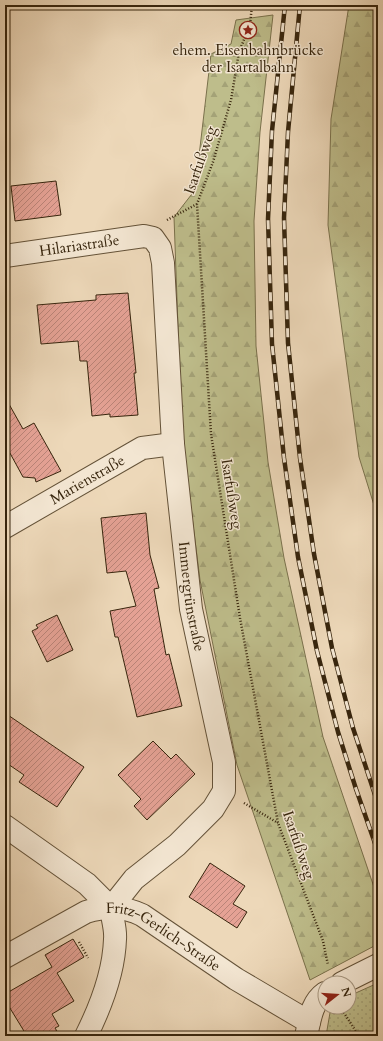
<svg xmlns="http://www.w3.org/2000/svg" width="383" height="1041" viewBox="0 0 383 1041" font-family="Cardo,serif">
<defs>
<pattern id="forest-firs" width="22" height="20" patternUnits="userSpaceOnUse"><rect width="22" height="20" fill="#bebd8b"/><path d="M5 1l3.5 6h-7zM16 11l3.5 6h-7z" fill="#a4a277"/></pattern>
<pattern id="park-dots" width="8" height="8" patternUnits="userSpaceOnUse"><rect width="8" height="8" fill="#bebd8b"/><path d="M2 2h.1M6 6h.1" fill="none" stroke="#a4a277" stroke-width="1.8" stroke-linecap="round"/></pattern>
<pattern id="building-hatch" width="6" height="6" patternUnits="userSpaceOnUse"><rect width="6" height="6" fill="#e5a295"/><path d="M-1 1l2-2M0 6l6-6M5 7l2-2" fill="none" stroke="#ba8478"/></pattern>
</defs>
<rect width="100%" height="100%" fill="#edd8b9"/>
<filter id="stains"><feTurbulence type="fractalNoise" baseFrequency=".005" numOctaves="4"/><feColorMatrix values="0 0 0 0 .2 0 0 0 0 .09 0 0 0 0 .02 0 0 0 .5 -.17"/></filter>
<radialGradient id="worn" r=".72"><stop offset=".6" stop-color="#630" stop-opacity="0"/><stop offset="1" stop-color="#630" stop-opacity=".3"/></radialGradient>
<!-- forest -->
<path fill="url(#forest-firs)" stroke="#7a714c" d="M 349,5 L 378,5 L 378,518 L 359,457 L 328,225 L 331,119 Z
M 273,15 L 260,132 L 254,221 L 256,346 L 268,462 L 284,558 L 323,737 L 378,899 L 378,944 L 310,980 L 237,765 L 200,580 L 182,437 L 174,217 L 195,190 L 211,54 L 231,44 L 236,20 Z"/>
<!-- park -->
<path fill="url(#park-dots)" stroke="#7a714c" d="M 378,983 L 378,1036 L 326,1036 L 331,1007 L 349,1007 L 349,996 Z"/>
<!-- building -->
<path fill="url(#building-hatch)" stroke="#37250d" d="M 56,181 L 61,215 L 15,221 L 11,186 Z
M 128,293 L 136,373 L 134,373 L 138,415 L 110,417 L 110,414 L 92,416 L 87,361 L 80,361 L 78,341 L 41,344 L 37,305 L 96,300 L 96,295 Z
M 5,397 L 23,429 L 34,423 L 61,471 L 36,482 L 35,478 L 23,477 L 5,444 Z
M 146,513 L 150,555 L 159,588 L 154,589 L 166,655 L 169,654 L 182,706 L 137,717 L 118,637 L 115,637 L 110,611 L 136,606 L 126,571 L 107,573 L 101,518 Z
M 57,615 L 73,650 L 47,662 L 32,631 L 38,628 L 36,625 Z
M 5,713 L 84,767 L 57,807 L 19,782 L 24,775 L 5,762 Z
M 153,741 L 171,759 L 176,754 L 195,774 L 147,820 L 134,806 L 141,799 L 118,775 Z
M 210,863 L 245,886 L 233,904 L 247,912 L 237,928 L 189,897 Z
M 73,939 L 84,957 L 57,973 L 74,1001 L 52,1014 L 59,1026 L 55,1028 L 60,1036 L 27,1036 L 5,1000 L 5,994 L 52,967 L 45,955 Z"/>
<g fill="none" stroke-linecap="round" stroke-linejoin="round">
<defs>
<g id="minor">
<path id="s1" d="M 5,256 L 144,236 L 153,238 L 160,248 L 163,263 L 173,444 L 191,609 L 224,762 L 224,791 L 213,809 L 177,845 L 134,879 L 111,908"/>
<path id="s2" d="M 5,527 L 142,448 L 173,444"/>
<path d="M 5,826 L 87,884 L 111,908"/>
<path id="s3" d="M 5,957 L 86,912 C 106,906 123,906 142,915 L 236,979 L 309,1022"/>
<path d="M 342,983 L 378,965"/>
<path d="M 86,1036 C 101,1006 114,972 115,939 C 116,929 112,918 111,908"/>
<path d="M 306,1036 C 310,1020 311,1003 325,993"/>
</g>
</defs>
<!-- minor casing -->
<use href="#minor" stroke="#645238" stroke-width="24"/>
<!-- path -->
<path stroke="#37250d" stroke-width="2.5" stroke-dasharray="1 2" stroke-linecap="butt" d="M 252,5 L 250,25 L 239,52 L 231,100 L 213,162 L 197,204 L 211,434 L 240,618 L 278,823 L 323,941 L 328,965
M 167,220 L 197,204
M 244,803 L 278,823
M 79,942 L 88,958
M 342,1010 L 359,1036"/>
<!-- minor -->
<use href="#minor" stroke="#f3e6d2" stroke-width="22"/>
<defs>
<path id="rail" d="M 285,5 L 272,131 L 268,219 L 272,344 L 284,458 L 298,557 L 317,651 L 338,732 L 356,789 L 378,852
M 300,5 L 288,132 L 284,218 L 288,343 L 300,458 L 314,554 L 332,648 L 353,728 L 378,804"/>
</defs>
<!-- rail casing -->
<use href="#rail" stroke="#37250d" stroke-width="4.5"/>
<!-- rail -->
<use href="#rail" stroke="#f3e6d2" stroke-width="3" stroke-dasharray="9" stroke-linecap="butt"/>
</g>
<!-- icons -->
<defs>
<symbol id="sight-ring" viewBox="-11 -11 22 22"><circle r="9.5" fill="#f3e6d2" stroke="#8f2418" stroke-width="1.5"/><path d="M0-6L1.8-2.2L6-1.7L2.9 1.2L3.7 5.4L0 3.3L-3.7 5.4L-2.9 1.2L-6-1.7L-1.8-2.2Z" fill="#8f2418"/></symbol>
</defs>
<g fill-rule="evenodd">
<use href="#sight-ring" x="238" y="20" width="20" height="20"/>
</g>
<g text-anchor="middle" stroke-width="3" stroke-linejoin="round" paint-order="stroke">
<!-- poi labels -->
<g font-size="15" fill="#37250d" stroke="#f3e6d2">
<text x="248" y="55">ehem. Eisenbahnbrücke<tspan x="248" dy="17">der Isartalbahn</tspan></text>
</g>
<!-- street labels -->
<g font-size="15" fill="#37250d" stroke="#f3e6d2">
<text transform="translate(200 160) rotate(-71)" y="5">Isarfußweg</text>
<text dy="5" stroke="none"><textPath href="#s1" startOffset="75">Hilariastraße</textPath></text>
<text dy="5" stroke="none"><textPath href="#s2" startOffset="95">Marienstraße</textPath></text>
<text transform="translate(232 494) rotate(81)" y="5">Isarfußweg</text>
<text dy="5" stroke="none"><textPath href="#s1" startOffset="512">Immergrünstraße</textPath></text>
<text transform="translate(299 845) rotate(71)" y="5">Isarfußweg</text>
<text dy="5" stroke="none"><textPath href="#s3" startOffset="178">Fritz-Gerlich-Straße</textPath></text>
</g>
</g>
<!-- margin -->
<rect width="383" height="1041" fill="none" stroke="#edd8b9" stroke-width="20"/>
<rect x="6" y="6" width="371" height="1029" fill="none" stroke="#37250d" stroke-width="2"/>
<rect x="10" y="10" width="363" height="1021" fill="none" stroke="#37250d"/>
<!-- north arrow -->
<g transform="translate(337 995) rotate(73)"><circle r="19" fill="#f3e6d2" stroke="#a89983"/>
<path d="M0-3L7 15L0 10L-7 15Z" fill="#8f2418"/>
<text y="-6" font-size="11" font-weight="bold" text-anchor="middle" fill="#37250d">N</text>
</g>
<rect width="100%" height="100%" filter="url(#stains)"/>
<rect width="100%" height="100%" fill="url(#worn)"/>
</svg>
